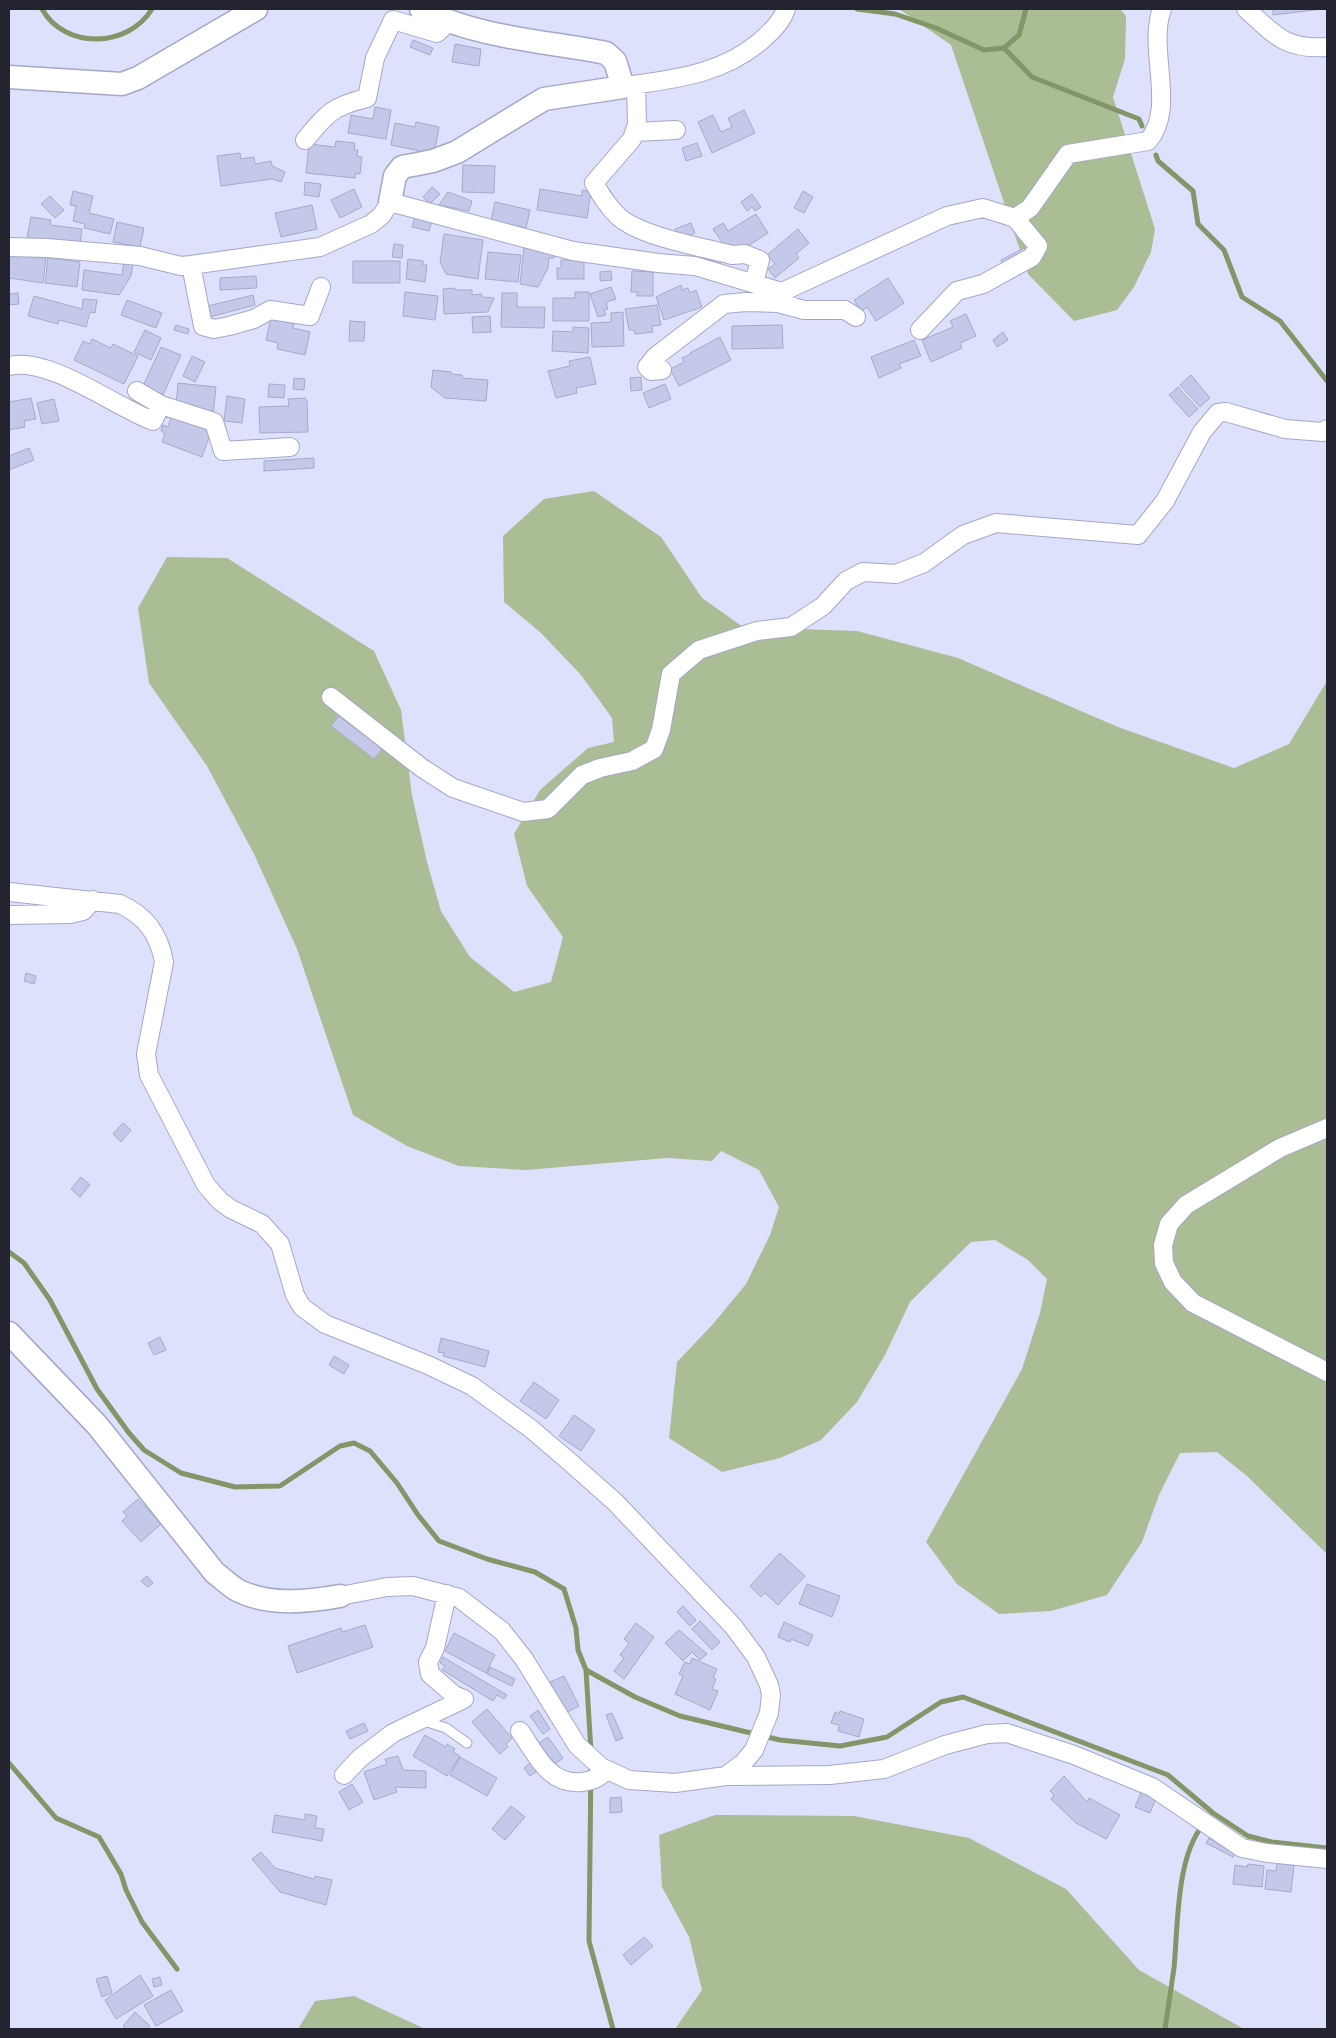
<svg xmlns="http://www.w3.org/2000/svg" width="1336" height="2038" viewBox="0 0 1336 2038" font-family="'Public Sans',sans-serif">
<rect width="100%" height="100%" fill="#dee1fc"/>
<!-- green -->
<path fill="#abbd95" d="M 899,9 L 1120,9 L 1126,16 L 1125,59 L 1113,97 L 1155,229 L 1151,252 L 1134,287 L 1117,310 L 1074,321 L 1028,274 L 951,45 Z
M 594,491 L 661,537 L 702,598 L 743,627 L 857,631 L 958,658 L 1118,727 L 1234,768 L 1289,744 L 1327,681 L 1327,1554 L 1247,1476 L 1217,1452 L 1180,1453 L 1159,1495 L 1142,1542 L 1107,1595 L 1051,1611 L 999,1614 L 957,1584 L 926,1542 L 1022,1369 L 1040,1313 L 1047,1279 L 1028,1260 L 995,1240 L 971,1242 L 910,1302 L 885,1355 L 857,1402 L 821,1440 L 780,1458 L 722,1472 L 669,1438 L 677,1362 L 713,1324 L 746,1284 L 770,1235 L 779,1207 L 759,1170 L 721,1151 L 712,1161 L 667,1158 L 526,1170 L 459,1166 L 407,1146 L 353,1115 L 297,949 L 254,854 L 207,766 L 149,683 L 138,608 L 167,557 L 227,558 L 374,651 L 401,710 L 412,795 L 427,862 L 441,911 L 470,957 L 514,992 L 551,982 L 563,937 L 527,886 L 514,834 L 540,790 L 588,748 L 614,742 L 612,718 L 581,675 L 541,633 L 504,602 L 503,536 L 544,499 Z
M 715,1815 L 854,1816 L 969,1838 L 1066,1889 L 1139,1970 L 1244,2029 L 675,2029 L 702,1990 L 689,1937 L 662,1887 L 659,1835 Z
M 354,1996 L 423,2028 L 424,2029 L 298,2029 L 315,2001 Z"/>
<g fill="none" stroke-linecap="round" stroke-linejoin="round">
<!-- stream -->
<path stroke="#829667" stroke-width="5" d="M 42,9 C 65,50 128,48 152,9
M 857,9 L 895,14 L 936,28 L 984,50 L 1004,48 L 1019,35 L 1026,9
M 1004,48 L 1032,77 L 1139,119 L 1142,126
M 1156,155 L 1158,161 L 1193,191 L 1198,224 L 1224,250 L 1242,297 L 1280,321 L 1327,381
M 9,1252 L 24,1263 L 50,1300 L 97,1389 L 129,1433 L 144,1450 L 181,1473 L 235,1487 L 280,1486 L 340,1446 L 354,1443 L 370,1451 L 397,1483 L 418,1515 L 439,1541 L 487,1559 L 535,1572 L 564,1589 L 576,1628 L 578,1650 L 586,1670 L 635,1697 L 680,1716 L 780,1740 L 840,1746 L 887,1737 L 941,1702 L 963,1697 L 1168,1775 L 1213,1813 L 1248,1836 L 1272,1842 L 1327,1848
M 586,1670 L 591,1752
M 9,1763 L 56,1818 L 99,1837 L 121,1874 L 126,1890 L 142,1922 L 177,1969
M 591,1763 L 589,1941 L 613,2029
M 1165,2029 C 1168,2009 1171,1988 1174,1968 C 1178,1927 1176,1857 1203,1825"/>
</g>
<!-- building -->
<path fill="#c4c8e9" stroke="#a6aaca" d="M 1273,9 L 1322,9 L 1273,15 Z
M 413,40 L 433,48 L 430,55 L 410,47 Z
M 455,44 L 481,49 L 479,66 L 452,62 Z
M 375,107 L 391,110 L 386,139 L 348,133 L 351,115 L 373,119 Z
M 744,110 L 755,133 L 712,153 L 698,122 L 713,115 L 721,132 L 732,127 L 728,118 Z
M 416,122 L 439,127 L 434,154 L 391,145 L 395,123 L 415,127 Z
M 336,141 L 355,143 L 354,150 L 358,150 L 357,156 L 362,157 L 360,174 L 356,173 L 355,178 L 306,173 L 309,144 L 335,147 Z
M 697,143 L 702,156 L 686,161 L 682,148 Z
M 240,153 L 241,159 L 254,157 L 255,164 L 271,161 L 272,166 L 285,172 L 281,182 L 272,179 L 221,186 L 217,156 Z
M 463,165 L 495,166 L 494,193 L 462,192 Z
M 305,182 L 321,184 L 319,197 L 304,195 Z
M 432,187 L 440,194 L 430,204 L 423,197 Z
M 354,189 L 362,207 L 340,218 L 331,200 Z
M 540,189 L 582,196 L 582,190 L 591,192 L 587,218 L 537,210 Z
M 73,191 L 93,196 L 89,213 L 114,219 L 110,234 L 84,228 L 85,224 L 73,221 L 76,206 L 70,205 Z
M 803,191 L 813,197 L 804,213 L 794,208 Z
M 448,192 L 472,201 L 469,211 L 439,205 Z
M 752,194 L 761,207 L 755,211 L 752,207 L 747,211 L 741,202 Z
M 50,196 L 64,210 L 55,218 L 41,204 Z
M 495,202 L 530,210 L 526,228 L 491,220 Z
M 312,205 L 317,229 L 281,237 L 275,213 Z
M 756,214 L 768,233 L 742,250 L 735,250 L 732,246 L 727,249 L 713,229 L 723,223 L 728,231 Z
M 31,217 L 51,220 L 50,225 L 82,229 L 80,246 L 27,238 Z
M 415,217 L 432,221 L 429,231 L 412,227 Z
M 117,222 L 144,228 L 140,247 L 113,242 Z
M 691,223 L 695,233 L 686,237 L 677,235 L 675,229 Z
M 798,229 L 809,243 L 796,254 L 799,258 L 775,278 L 768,269 L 775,264 L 767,255 Z
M 444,234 L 483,240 L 478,279 L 446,274 L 440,262 Z
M 394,244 L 403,245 L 402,258 L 392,257 Z
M 524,247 L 555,252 L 554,258 L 549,258 L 548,268 L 538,287 L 520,284 Z
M 1024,248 L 1027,253 L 1004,266 L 1001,260 Z
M 698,251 L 722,259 L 720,265 L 696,258 Z
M 488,252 L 521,255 L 518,282 L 485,279 Z
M 9,255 L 46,258 L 43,283 L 9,278 Z
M 48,258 L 80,262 L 77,287 L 45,283 Z
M 408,259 L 423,261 L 423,265 L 427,265 L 425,282 L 406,279 Z
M 561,260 L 584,260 L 584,279 L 557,279 L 557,268 L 561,268 Z
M 353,261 L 400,261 L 400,283 L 353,283 Z
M 124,262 L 133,263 L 131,276 L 119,295 L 82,290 L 84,270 L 122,275 Z
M 611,271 L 612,280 L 600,281 L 600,272 Z
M 632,271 L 653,272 L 653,296 L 637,296 L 637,292 L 631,292 Z
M 256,276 L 257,288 L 220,290 L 220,278 Z
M 888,278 L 904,303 L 876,321 L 867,307 L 861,311 L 854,300 Z
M 681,285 L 682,290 L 688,288 L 690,293 L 696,290 L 702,307 L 664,320 L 656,297 Z
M 611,287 L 616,299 L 606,302 L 608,309 L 604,310 L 606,315 L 598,317 L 590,294 Z
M 455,288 L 455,290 L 472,290 L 472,295 L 482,294 L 482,297 L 494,298 L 488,312 L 444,314 L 443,289 Z
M 405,292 L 438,296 L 435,320 L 403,316 Z
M 575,292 L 589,292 L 589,321 L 553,321 L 553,298 L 575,298 Z
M 18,293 L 19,304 L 9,305 L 9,294 Z
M 502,293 L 517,293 L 517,307 L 545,307 L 544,328 L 501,327 Z
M 253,295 L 255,305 L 210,317 L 208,306 Z
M 34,296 L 82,309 L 83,299 L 97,300 L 95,313 L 90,312 L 86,327 L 59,320 L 58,324 L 28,316 Z
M 127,300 L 162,313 L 156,328 L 121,315 Z
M 657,305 L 661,325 L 652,326 L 653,332 L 635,334 L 634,330 L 629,330 L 625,309 Z
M 623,312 L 624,346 L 592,347 L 591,323 L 611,322 L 611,313 Z
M 966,314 L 976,336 L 960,343 L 962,348 L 931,362 L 922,340 L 953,327 L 950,321 Z
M 490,316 L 491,332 L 473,333 L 472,317 Z
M 271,318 L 294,324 L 293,328 L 310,332 L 305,355 L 277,349 L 278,343 L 266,340 Z
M 350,321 L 365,322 L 364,341 L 349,341 Z
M 176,325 L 189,329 L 188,334 L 174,330 Z
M 782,325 L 783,348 L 732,349 L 732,326 Z
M 573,327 L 589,328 L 588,353 L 552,351 L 553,331 L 573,332 Z
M 145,330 L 161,338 L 151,360 L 134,352 Z
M 1003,332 L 1008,340 L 997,347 L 993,340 Z
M 720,337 L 731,360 L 679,386 L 670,369 L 684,362 L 682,358 L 691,354 L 690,353 Z
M 92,339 L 111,348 L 113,344 L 138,356 L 124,384 L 74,360 L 83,341 L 90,344 Z
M 914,340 L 921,356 L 899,364 L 901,368 L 879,378 L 871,357 Z
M 161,347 L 181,355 L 163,395 L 143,386 Z
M 192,356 L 205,362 L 195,382 L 183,376 Z
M 590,357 L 596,384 L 576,388 L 577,393 L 556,398 L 548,371 L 570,366 L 569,361 Z
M 433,370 L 451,372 L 451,374 L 462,375 L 462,378 L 488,380 L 486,401 L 445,398 L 431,387 Z
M 1191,375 L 1210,398 L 1200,407 L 1180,385 Z
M 641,377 L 642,390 L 631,391 L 630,378 Z
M 294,378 L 305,379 L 304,390 L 293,389 Z
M 178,383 L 216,387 L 213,414 L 176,405 Z
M 269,384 L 285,385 L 284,398 L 268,397 Z
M 665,384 L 671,399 L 649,408 L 643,393 Z
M 1178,387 L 1198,409 L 1189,417 L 1169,395 Z
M 227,396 L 245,399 L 242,423 L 224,421 Z
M 31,398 L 36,419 L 24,421 L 25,427 L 9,430 L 9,402 Z
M 305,398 L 307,401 L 308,432 L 260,433 L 259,407 L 289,406 L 288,399 Z
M 54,399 L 59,421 L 42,424 L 37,403 Z
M 172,414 L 212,429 L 202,457 L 162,442 L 165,433 L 161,431 L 163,425 L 168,427 Z
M 29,448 L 34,460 L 9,470 L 9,456 Z
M 314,458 L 314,468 L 264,471 L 264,461 Z
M 339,716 L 382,749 L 374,759 L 331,726 Z
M 26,973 L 36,976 L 34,984 L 24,981 Z
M 123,1123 L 131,1130 L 121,1142 L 113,1134 Z
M 81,1177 L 90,1185 L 80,1197 L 71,1189 Z
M 160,1337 L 166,1350 L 154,1355 L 148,1343 Z
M 441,1338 L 489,1351 L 485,1367 L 443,1356 L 444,1353 L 438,1352 Z
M 334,1356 L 349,1365 L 344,1374 L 329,1365 Z
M 534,1382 L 559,1400 L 546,1419 L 520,1401 Z
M 574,1415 L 595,1430 L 581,1451 L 559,1436 Z
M 138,1499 L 161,1524 L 141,1542 L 122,1521 L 127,1516 L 123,1512 Z
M 780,1553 L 805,1576 L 778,1605 L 765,1593 L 761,1597 L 750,1586 Z
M 147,1576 L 153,1583 L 148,1587 L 141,1581 Z
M 807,1584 L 840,1596 L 832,1617 L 799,1604 Z
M 683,1606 L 696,1620 L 690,1626 L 677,1612 Z
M 700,1621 L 720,1642 L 712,1650 L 692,1629 Z
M 784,1622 L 813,1635 L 808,1646 L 791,1639 L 790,1642 L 778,1637 Z
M 636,1623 L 654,1637 L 624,1679 L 614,1671 L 624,1658 L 620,1655 L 629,1643 L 624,1639 Z
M 365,1625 L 373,1647 L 297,1673 L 288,1646 L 341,1628 L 342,1632 Z
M 679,1630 L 707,1654 L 700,1660 L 692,1652 L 683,1661 L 665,1643 Z
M 454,1633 L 495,1655 L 486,1673 L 445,1651 Z
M 443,1657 L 507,1695 L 504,1699 L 497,1695 L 493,1701 L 442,1670 L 445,1666 L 440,1663 Z
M 692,1658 L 717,1669 L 713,1678 L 716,1679 L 712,1689 L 718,1691 L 710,1710 L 675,1694 L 683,1676 L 679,1674 L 685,1662 L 690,1664 Z
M 490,1667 L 515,1679 L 512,1686 L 487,1674 Z
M 564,1676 L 579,1706 L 565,1713 L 550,1682 Z
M 487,1709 L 512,1738 L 506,1744 L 508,1747 L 500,1754 L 472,1722 Z
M 538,1710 L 550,1729 L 543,1734 L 530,1716 Z
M 840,1711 L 864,1719 L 859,1737 L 838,1731 L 839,1725 L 831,1723 L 835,1712 L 839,1714 Z
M 612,1713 L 623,1738 L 616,1741 L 606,1715 Z
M 364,1723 L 368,1731 L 350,1739 L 346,1731 Z
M 425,1735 L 446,1747 L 447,1744 L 455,1749 L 453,1752 L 460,1756 L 447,1776 L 413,1756 Z
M 548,1737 L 563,1758 L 551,1767 L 536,1745 Z
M 398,1756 L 403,1770 L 426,1771 L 426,1788 L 395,1787 L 397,1792 L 374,1800 L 364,1772 L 387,1764 L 385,1759 Z
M 460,1757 L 497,1778 L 487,1796 L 450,1775 Z
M 531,1762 L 537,1771 L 530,1776 L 524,1768 Z
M 1064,1776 L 1087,1802 L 1089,1798 L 1120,1815 L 1106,1839 L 1076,1823 L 1051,1799 L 1054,1795 L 1050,1791 Z
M 352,1784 L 363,1802 L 349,1810 L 339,1792 Z
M 1142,1790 L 1157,1796 L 1150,1813 L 1135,1807 Z
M 621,1797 L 622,1812 L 610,1813 L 610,1798 Z
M 511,1806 L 525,1817 L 505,1840 L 492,1829 Z
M 305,1814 L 317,1816 L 315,1828 L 324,1829 L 322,1841 L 272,1832 L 275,1815 L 305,1820 Z
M 1209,1838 L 1235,1854 L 1233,1857 L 1206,1843 Z
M 261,1852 L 275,1868 L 314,1879 L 315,1876 L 332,1880 L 326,1905 L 280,1892 L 252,1859 Z
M 1277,1863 L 1294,1865 L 1291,1892 L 1265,1889 L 1267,1870 L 1276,1871 Z
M 1248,1864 L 1264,1866 L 1262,1887 L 1233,1884 L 1235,1865 L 1247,1867 Z
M 644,1937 L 653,1946 L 631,1965 L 623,1955 Z
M 140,1975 L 153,1996 L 116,2019 L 105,2000 Z
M 107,1976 L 112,1993 L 102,1997 L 96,1979 Z
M 160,1977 L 162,1985 L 154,1987 L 152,1979 Z
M 171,1990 L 183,2011 L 156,2026 L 144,2005 Z
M 135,2012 L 150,2026 L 147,2029 L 127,2029 L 123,2026 Z"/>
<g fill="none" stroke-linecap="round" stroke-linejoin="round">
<defs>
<path id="service" d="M 421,1720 L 446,1728 L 467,1743"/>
<path id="minor" d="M 1246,9 C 1275,35 1285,50 1327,47
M 636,85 L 637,124 L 632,139 L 594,183 C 601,195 608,207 619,217 C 642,237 702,247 732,255 L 745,254 L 760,260 L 754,283
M 626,86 C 675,79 724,74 763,39 C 773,30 782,21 786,9
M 635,132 L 676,130
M 305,140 C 327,113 333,106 367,98 L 375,58 L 393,20 L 437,33 L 450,21
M 9,247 L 47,248 L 140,256 L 181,266 L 191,265 L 320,247 L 371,224 L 382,215 L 390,202 L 573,251 L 658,263 L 695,266 L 782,292 L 947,216 L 983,208 L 1015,218 L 1030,208 L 1068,154 L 1148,141 C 1177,108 1147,49 1162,9
M 191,265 L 203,326 L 214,329 L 229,326 L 254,319 L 270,310 L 310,316 L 321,287
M 920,330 L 957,291 L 983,284 L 1032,257 L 1038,246 L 1015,218
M 9,366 C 49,356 115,407 153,421 L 161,405
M 662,370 L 651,371 L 647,367 L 655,357 L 724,304 L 746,302 L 778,303 L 804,310 L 845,310 L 856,317
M 137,391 L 161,405 L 214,422 L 223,451 L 290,447
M 331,697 L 422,768 L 453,788 L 523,812 L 548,809 L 582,775 L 600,768 L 632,761 L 654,749 L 661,730 L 671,674 L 699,650 L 757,631 L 791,627 L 823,606 L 846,581 L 863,572 L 896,574 L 924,563 L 963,535 L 996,523 L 1138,535 L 1165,501 L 1202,432 L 1218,413 L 1226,412 L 1285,429 L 1323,432 L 1327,429
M 9,892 L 120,904 C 146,916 159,934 164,962 L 146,1054 L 149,1075 L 206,1185 L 220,1201 L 231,1209 L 262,1224 L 280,1244 L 295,1295 L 302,1307 L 325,1324 L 428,1365 L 472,1386 L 530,1428 L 571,1463 L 615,1502 L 733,1626 L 756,1657 L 769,1685 L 771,1695 L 769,1713 L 754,1750 L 743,1763 L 726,1776 L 675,1783 L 629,1780 L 601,1767 L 577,1745 L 524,1659 L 502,1631 L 459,1598 L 413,1586 L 387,1587 L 340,1596
M 9,915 L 70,914 L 83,911 L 93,900
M 1327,1128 L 1280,1148 L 1186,1205 L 1169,1224 L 1163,1245 L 1164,1263 L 1173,1282 L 1193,1303 L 1327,1372
M 520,1731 C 536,1754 549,1786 582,1782 C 592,1781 600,1778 606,1770
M 344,1775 L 360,1758 L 393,1733 L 464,1699 L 454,1695 L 430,1674 L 428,1662 L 435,1648 L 447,1594
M 726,1776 L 830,1775 L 884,1769 L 945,1745 L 987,1734 L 1007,1733 L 1074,1755 L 1152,1787 L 1242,1848 L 1267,1853 L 1327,1859"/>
<path id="tertiary" d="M 9,77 L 122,84 L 138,78 L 256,9
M 390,202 L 395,176 L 402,167 L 433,161 L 457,152 L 544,99 L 623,87 L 615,61 L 606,53 C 545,41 477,38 421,9
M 9,1333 L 97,1425 L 215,1573 C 222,1578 229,1585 237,1590 C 268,1606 307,1602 340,1596"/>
</defs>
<!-- service casing -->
<use href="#service" stroke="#a4a7c7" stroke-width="11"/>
<!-- minor casing -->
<use href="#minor" stroke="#a4a7c7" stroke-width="20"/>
<!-- tertiary casing -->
<use href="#tertiary" stroke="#a4a7c7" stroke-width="25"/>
<!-- service -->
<use href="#service" stroke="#fff" stroke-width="9"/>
<!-- minor -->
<use href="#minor" stroke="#fff" stroke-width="18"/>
<!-- tertiary -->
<use href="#tertiary" stroke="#fff" stroke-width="22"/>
</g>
<!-- border -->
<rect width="1336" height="2038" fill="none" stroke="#232430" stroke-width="20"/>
</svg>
